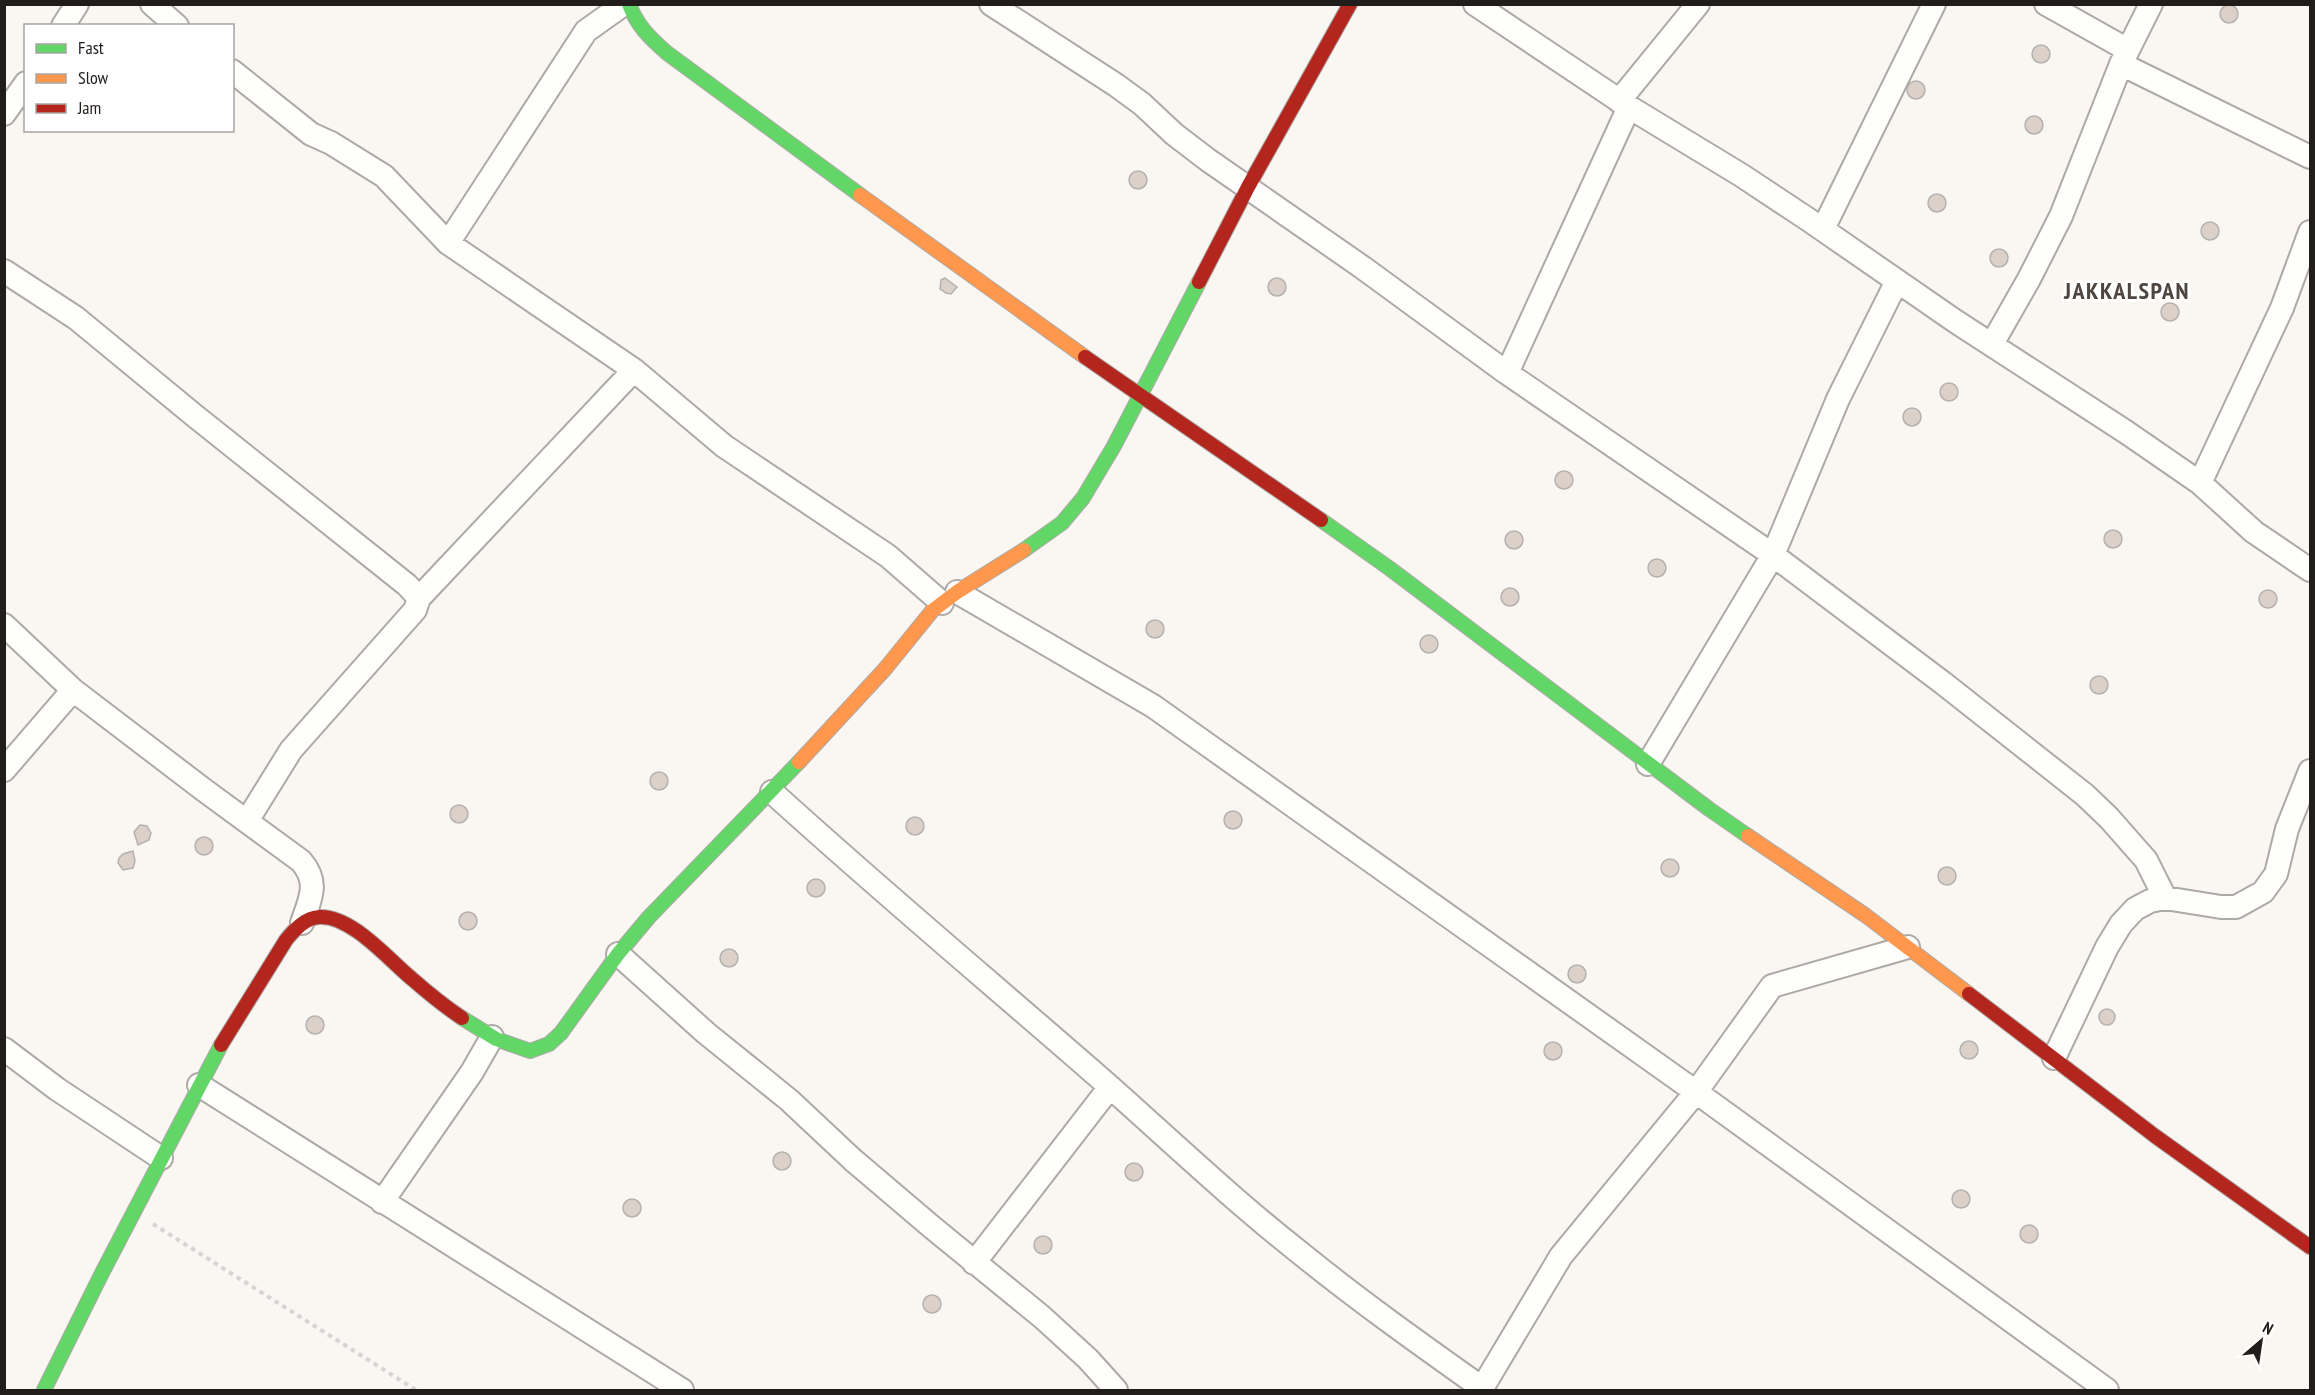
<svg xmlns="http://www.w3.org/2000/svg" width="2315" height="1395" viewBox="0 0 2315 1395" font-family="'PT Sans Narrow',sans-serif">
<rect width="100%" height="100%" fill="#faf6f2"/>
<!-- building -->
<path fill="#dbd1c9" stroke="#b5b1ae" stroke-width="1.5" d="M2220 14a9 9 0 1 1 18 0a9 9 0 1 1-18 0Z
M2032 54a9 9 0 1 1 18 0a9 9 0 1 1-18 0Z
M1907 90a9 9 0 1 1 18 0a9 9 0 1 1-18 0Z
M2025 125a9 9 0 1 1 18 0a9 9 0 1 1-18 0Z
M1129 180a9 9 0 1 1 18 0a9 9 0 1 1-18 0Z
M1928 203a9 9 0 1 1 18 0a9 9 0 1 1-18 0Z
M2201 231a9 9 0 1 1 18 0a9 9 0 1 1-18 0Z
M1990 258a9 9 0 1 1 18 0a9 9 0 1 1-18 0Z
M 945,278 L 957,287 L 951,294 L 946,293 L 940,289 L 941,280 Z
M1268 287a9 9 0 1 1 18 0a9 9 0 1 1-18 0Z
M2161 312a9 9 0 1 1 18 0a9 9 0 1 1-18 0Z
M1940 392a9 9 0 1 1 18 0a9 9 0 1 1-18 0Z
M1903 417a9 9 0 1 1 18 0a9 9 0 1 1-18 0Z
M1555 480a9 9 0 1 1 18 0a9 9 0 1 1-18 0Z
M2104 539a9 9 0 1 1 18 0a9 9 0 1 1-18 0Z
M1505 540a9 9 0 1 1 18 0a9 9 0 1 1-18 0Z
M1648 568a9 9 0 1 1 18 0a9 9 0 1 1-18 0Z
M1501 597a9 9 0 1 1 18 0a9 9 0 1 1-18 0Z
M2259 599a9 9 0 1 1 18 0a9 9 0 1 1-18 0Z
M1146 629a9 9 0 1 1 18 0a9 9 0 1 1-18 0Z
M1420 644a9 9 0 1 1 18 0a9 9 0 1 1-18 0Z
M2090 685a9 9 0 1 1 18 0a9 9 0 1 1-18 0Z
M650 781a9 9 0 1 1 18 0a9 9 0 1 1-18 0Z
M450 814a9 9 0 1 1 18 0a9 9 0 1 1-18 0Z
M1224 820a9 9 0 1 1 18 0a9 9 0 1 1-18 0Z
M906 826a9 9 0 1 1 18 0a9 9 0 1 1-18 0Z
M 140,825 L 147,826 L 151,833 L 149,840 L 138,845 L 134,832 Z
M195 846a9 9 0 1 1 18 0a9 9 0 1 1-18 0Z
M 133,851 L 135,861 L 133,868 L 123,870 L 118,863 L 119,858 L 123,854 Z
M1661 868a9 9 0 1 1 18 0a9 9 0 1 1-18 0Z
M1938 876a9 9 0 1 1 18 0a9 9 0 1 1-18 0Z
M807 888a9 9 0 1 1 18 0a9 9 0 1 1-18 0Z
M459 921a9 9 0 1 1 18 0a9 9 0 1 1-18 0Z
M720 958a9 9 0 1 1 18 0a9 9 0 1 1-18 0Z
M1568 974a9 9 0 1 1 18 0a9 9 0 1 1-18 0Z
M2099 1017a8 8 0 1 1 16 0a8 8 0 1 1-16 0Z
M306 1025a9 9 0 1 1 18 0a9 9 0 1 1-18 0Z
M1960 1050a9 9 0 1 1 18 0a9 9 0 1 1-18 0Z
M1544 1051a9 9 0 1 1 18 0a9 9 0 1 1-18 0Z
M773 1161a9 9 0 1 1 18 0a9 9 0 1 1-18 0Z
M1125 1172a9 9 0 1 1 18 0a9 9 0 1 1-18 0Z
M1952 1199a9 9 0 1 1 18 0a9 9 0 1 1-18 0Z
M623 1208a9 9 0 1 1 18 0a9 9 0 1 1-18 0Z
M2020 1234a9 9 0 1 1 18 0a9 9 0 1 1-18 0Z
M1034 1245a9 9 0 1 1 18 0a9 9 0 1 1-18 0Z
M923 1304a9 9 0 1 1 18 0a9 9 0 1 1-18 0Z"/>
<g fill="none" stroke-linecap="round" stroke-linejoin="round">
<defs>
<path id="street" d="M 152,4 L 177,26
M 991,4 L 1116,85 L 1142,104 L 1174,134 L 1208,160 L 1362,267 L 1507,373 L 1773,555 L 1943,683 L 2085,795 L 2109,818 L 2146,860 L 2165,898
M 1475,4 L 1629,107 L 1741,175 L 1809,220 L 1955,321 L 2126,432 L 2200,483 L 2254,532 L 2310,570
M 2046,4 L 2128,50
M 63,26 L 77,4
M 2121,64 L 2310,157
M 232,71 L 311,134 L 331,143 L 384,176 L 448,243 L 586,31 L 624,4
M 1619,101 L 1698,4
M 4,114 L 26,83
M 1823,229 L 1934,4
M 448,243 L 634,370 L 724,446 L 888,556 L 942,603
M 4,271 L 76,318 L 195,416 L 407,585 L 419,598 L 415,610 L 291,750 L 247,821
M 1992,344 L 2029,279 L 2061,216 L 2121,64 L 2151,4
M 1507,373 L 1629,107
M 2200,483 L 2282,308 L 2310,232
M 957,592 L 1153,706 L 1696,1092 L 2107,1390
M 419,598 L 634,370
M 4,625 L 73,690 L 204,790 L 301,861 C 320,883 310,899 302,923
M 1648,764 L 1773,555 L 1838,399 L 1897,281
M 4,770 L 73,690
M 772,792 C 883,893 997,988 1109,1086 C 1172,1142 1233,1200 1299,1252 C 1358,1300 1420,1344 1482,1388
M 618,954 L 706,1033 L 789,1100 L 853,1160 L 933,1228 L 1042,1317 L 1088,1359 L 1116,1390
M 4,1049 L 57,1089 L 161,1158
M 2054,1058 L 2107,947 L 2121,924 L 2135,909 L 2150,901 L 2165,898 L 2221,907 L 2236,907 L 2263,892 L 2276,874 L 2287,829 L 2310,771
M 199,1085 L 682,1390
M 382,1202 L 472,1072 L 492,1037
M 974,1263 L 1110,1087
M 1481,1390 L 1561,1256 L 1696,1092 L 1772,986 L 1908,947"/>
<path id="fast" d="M 629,4 C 637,26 650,38 667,53 L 860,195
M 1321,520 L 1389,568 L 1709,809 L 1748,836
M 1024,550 L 1062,523 L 1083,498 L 1114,446 L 1199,282
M 462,1018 L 496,1039 L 530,1051 L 549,1044 L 561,1033 L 618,954 L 649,917 L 799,762
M 44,1390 L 102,1273 L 221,1045"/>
<path id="slow" d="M 860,195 L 1085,357
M 799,762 L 885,669 L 932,611 L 957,592 L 1024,550
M 1748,836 L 1865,915 L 1969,994"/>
<path id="jam" d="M 1199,282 L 1248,187 L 1350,4
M 1085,357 L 1321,520
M 1969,994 L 2155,1136 L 2310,1247
M 221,1045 L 286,940 C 294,930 305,918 319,917 C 351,915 388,959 411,978 C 427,992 444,1006 462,1018"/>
</defs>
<!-- street casing -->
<use href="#street" stroke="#ada9a6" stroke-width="26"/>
<!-- fast casing -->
<use href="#fast" stroke="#ada9a6" stroke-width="16"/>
<!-- slow casing -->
<use href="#slow" stroke="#ada9a6" stroke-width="16"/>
<!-- jam casing -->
<use href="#jam" stroke="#ada9a6" stroke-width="16"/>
<!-- path -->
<path stroke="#d6d4d4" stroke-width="4" stroke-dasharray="4.5 4.5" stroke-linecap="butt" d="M 153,1224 L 416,1390"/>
<!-- street -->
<use href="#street" stroke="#fefefd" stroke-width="22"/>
<!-- fast -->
<use href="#fast" stroke="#63d668" stroke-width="14"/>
<!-- slow -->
<use href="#slow" stroke="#ff974d" stroke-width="14"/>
<!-- jam -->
<use href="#jam" stroke="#b3261e" stroke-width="14"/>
</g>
<g text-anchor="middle" stroke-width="6" stroke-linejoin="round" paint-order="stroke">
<!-- district labels -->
<g font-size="24" font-weight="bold" letter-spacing="1.5" fill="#504641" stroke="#fff">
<text x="2127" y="299">JAKKALSPAN</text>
</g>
</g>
<!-- border -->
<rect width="2315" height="1395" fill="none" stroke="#211d1a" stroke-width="12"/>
<!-- legend -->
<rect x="24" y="24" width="210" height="108" fill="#ffffff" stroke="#a6a5a3" stroke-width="1.5"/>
<rect x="36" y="44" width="30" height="9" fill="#63d668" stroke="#a6a5a3" stroke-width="1.5"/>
<text x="78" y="54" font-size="18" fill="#211d1a">Fast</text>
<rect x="36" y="74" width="30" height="9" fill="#ff974d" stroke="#a6a5a3" stroke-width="1.5"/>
<text x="78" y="84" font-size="18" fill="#211d1a">Slow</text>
<rect x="36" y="104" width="30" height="9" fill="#b3261e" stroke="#a6a5a3" stroke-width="1.5"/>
<text x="78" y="114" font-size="18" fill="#211d1a">Jam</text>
<!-- north arrow -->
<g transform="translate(2261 1341) rotate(29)" stroke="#ffffff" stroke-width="4.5" paint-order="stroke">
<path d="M0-4.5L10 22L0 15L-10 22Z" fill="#211d1a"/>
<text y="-9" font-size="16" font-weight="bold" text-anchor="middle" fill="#211d1a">N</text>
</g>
</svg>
